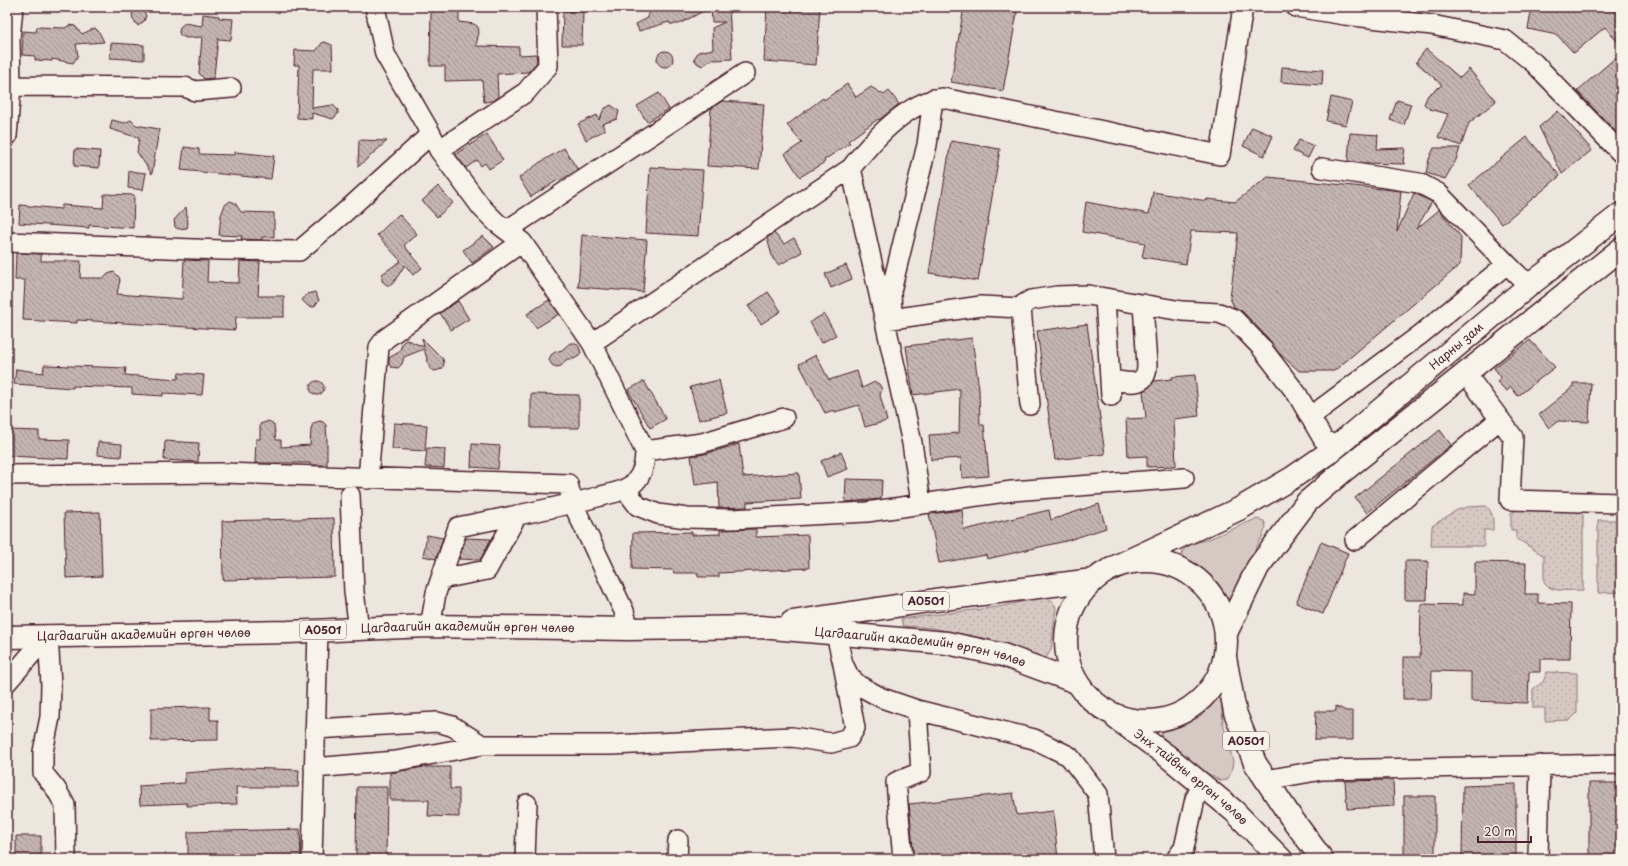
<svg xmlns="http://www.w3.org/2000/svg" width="1628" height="866" viewBox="0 0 1628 866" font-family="'Playpen Sans',sans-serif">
<defs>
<pattern id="park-dots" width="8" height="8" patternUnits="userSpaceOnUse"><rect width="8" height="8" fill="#d5c9c2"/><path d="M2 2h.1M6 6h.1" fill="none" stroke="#b8aca7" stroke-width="1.8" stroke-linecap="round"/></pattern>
<pattern id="building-back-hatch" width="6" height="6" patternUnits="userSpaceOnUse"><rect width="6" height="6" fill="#c4b5b0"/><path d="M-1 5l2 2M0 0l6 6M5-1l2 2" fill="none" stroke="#a1938f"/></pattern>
</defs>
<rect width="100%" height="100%" fill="#ece6dd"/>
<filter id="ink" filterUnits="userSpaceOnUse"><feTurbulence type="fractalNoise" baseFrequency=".025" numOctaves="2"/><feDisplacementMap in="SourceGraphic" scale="8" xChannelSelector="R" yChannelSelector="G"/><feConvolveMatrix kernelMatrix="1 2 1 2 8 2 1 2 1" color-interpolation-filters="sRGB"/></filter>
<g filter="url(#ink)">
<!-- grass -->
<path fill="#d5c9c2" stroke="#907476" d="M 1256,519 L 1264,521 L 1266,527 L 1263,535 L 1246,566 L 1232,599 L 1227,600 C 1220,593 1217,584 1211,576 C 1203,567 1185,565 1182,551 L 1191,544 L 1209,539 Z
M 1215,698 L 1221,699 L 1223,723 L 1233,762 L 1231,773 L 1227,780 L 1221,781 L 1207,773 L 1161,736 L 1162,730 C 1190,723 1195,717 1215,698 Z"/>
<!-- park -->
<path fill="url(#park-dots)" stroke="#907476" d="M 1486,506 C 1494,512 1493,521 1493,530 L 1484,530 L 1484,546 L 1431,546 L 1432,526 L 1457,510 L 1467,507 Z
M 1519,509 L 1578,510 L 1583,515 L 1583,590 C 1571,590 1551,593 1544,583 L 1544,556 L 1516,538 L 1516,530 L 1511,530 L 1511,513 Z
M 1598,520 L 1621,520 L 1621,592 L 1598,593 Z
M 1044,597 L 1052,601 L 1056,607 L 1051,650 L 1046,658 L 1039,659 L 987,639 L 932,628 L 903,626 L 901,619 L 998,607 Z
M 1547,672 L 1577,673 L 1577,713 L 1570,720 L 1545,721 L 1545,708 L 1533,708 L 1533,689 L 1543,682 Z"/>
<!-- building -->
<path fill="url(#building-back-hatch)" stroke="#4a1f2b" d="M 669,7 L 729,7 L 732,59 L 714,60 L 714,58 L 702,66 L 697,63 L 694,59 L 698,52 L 713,49 L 712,28 L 725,22 L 712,22 L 711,7 L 679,24 L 670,24 L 669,22 L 639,31 L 636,24 L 648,18 L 648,15 L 651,11 L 656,9 L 662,11 Z
M 767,7 L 820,7 L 816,65 L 764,61 Z
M 964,7 L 1018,7 L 1003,91 L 951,82 Z
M 1532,7 L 1613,7 L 1621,17 L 1621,46 L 1605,27 L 1574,53 L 1557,35 L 1528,29 Z
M 138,9 L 143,9 L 146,16 L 144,21 L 138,26 L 133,19 L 132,13 Z
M 431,10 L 459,11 L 459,22 L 474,24 L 478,27 L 479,32 L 476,46 L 519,47 L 519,55 L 536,54 L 537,62 L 528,72 L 497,74 L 498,97 L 492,101 L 484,102 L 482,80 L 445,81 L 445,66 L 430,66 Z
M 563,11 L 583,12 L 582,45 L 562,45 Z
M 203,14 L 219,16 L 219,18 L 233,19 L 231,40 L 218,39 L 214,76 L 213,78 L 204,79 L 199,73 L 202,37 L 186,38 L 180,35 L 179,32 L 180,27 L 185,23 L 202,26 Z
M 70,25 L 75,26 L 82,34 L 95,28 L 99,32 L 104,42 L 76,44 L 78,56 L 73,63 L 52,59 L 52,61 L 35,60 L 35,56 L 22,55 L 23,31 L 36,32 L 37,27 L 65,28 Z
M 325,42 L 332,45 L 333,69 L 313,69 L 312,108 L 333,105 L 338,110 L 338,114 L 333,119 L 312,113 L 312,119 L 297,118 L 299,65 L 294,65 L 295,50 L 316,51 L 322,43 Z
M 111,43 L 144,45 L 144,60 L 110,58 Z
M 1426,49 L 1460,78 L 1469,69 L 1496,101 L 1469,123 L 1461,146 L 1438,137 L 1448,114 L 1430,109 L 1424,104 L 1428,95 L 1442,85 L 1416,62 Z
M657 59a8 8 0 1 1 16 0a8 8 0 1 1-16 0Z
M 1621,53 L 1621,137 L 1577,91 Z
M 1282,67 L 1323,70 L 1322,85 L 1281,82 Z
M 847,84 L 856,97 L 871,87 L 884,95 L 889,91 L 899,104 L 879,120 L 878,119 L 848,141 L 850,143 L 824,160 L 825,162 L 800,177 L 785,154 L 802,143 L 787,125 L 823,98 L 824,100 Z
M 659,93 L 669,109 L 647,122 L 637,106 Z
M 1331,97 L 1352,102 L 1346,125 L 1326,121 Z
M 1397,100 L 1411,104 L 1404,125 L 1390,120 Z
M 722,101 L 764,104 L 759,169 L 707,166 L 711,109 Z
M 611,105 L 619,111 L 617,119 L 602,124 L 605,130 L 586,140 L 578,124 L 597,115 L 599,120 L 604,109 Z
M 1558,111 L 1592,150 L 1562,174 L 1539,127 Z
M 112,120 L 124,123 L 131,120 L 136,125 L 159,129 L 152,174 L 137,152 L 139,138 L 110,129 Z
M 1252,127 L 1273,136 L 1264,156 L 1243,146 Z
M 1350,133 L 1378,135 L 1377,149 L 1405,148 L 1403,162 L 1405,164 L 1361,163 L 1348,161 Z
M 487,134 L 503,160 L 489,169 L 485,163 L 481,166 L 477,160 L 466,168 L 456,155 L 457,153 Z
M 1527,137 L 1560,176 L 1502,224 L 1469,185 Z
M 359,140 L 387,141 L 358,167 Z
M 1299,140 L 1314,146 L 1308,158 L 1293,151 Z
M 951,141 L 1000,149 L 978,281 L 929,273 Z
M 184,147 L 199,149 L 199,154 L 235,155 L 235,152 L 274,156 L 271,179 L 181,170 Z
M 564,148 L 578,170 L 559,181 L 558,180 L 531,197 L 519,178 L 539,163 Z
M 1434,148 L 1460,148 L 1456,160 L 1445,179 L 1426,173 L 1429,159 Z
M 75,149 L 100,151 L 99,168 L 74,166 Z
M 650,167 L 703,170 L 698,236 L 646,233 Z
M 129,171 L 146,173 L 143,190 L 128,188 Z
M 1268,177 L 1401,191 L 1397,232 L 1414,193 L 1432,202 L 1416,229 L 1439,210 L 1461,237 L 1460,265 L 1334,371 L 1299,371 L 1278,352 L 1268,338 L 1242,311 L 1234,307 L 1230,298 L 1238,233 L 1191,231 L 1186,264 L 1142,257 L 1145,243 L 1082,232 L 1086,202 L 1149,214 L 1153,192 L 1207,201 L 1207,199 L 1235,202 Z
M 438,186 L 453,203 L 437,217 L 422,201 Z
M 104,194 L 134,195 L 133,228 L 89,225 L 89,228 L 19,223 L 20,205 L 61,209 L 62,205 L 103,208 Z
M 230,201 L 235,203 L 241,212 L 274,213 L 274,237 L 262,237 L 262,240 L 241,239 L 242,236 L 219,235 L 221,215 L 225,205 Z
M 186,207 L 188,223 L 187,228 L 178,229 L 175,227 L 174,220 Z
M 399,214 L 417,234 L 404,245 L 411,254 L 412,253 L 411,255 L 422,268 L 413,275 L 405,265 L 394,282 L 391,285 L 387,285 L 382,281 L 382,274 L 401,261 L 377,235 Z
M 774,233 L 784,244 L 794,238 L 802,252 L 779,265 L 773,259 L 767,238 Z
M 582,235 L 647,240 L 643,292 L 578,287 Z
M 483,236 L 494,247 L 472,263 L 463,250 Z
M 16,253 L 41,254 L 41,261 L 81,261 L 80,278 L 104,278 L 108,274 L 114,272 L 119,277 L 120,280 L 117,294 L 182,299 L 184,260 L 208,261 L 207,282 L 239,283 L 240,261 L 260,262 L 258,296 L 284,296 L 284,317 L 236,317 L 235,330 L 77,320 L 77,323 L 23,320 L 25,280 L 15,280 Z
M 846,265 L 852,279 L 831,288 L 825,274 Z
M 315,292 L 319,300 L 314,307 L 308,306 L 302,300 L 307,294 Z
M 768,292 L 781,311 L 761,324 L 748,306 Z
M 549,300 L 559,314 L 536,328 L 527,314 Z
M 458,301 L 469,319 L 451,330 L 440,313 Z
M 824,314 L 836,335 L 821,343 L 810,322 Z
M 1087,324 L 1105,454 L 1055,460 L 1037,331 Z
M 422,338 L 443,359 L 444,364 L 442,369 L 435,371 L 430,369 L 424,349 L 404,357 L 402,364 L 398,368 L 391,367 L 389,364 L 389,358 L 399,352 L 403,342 L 406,340 L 410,341 L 424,347 Z
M 972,338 L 979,389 L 980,425 L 984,425 L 989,476 L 962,478 L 961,458 L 931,460 L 929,435 L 959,433 L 960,389 L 913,395 L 906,346 Z
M 1530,340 L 1555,367 L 1518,396 L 1511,387 L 1507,391 L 1497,382 L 1501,377 L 1494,368 Z
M 570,343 L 576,343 L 579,347 L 581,352 L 579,356 L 574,359 L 567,359 L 561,366 L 556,367 L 552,365 L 549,360 L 551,355 L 555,352 L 562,350 Z
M 816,355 L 829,380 L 857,371 L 862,388 L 875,382 L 879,384 L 882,389 L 880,395 L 887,421 L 865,427 L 859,405 L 835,412 L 834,410 L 825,413 L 799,364 Z
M 44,365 L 126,368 L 125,375 L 178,379 L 179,373 L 204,375 L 202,395 L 163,393 L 163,396 L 132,394 L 132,388 L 73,386 L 73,388 L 14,384 L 16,369 L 43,373 Z
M 1195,375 L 1199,416 L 1174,419 L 1176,466 L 1147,467 L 1147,456 L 1128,457 L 1126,419 L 1146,418 L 1143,391 L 1150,386 L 1154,381 L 1172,379 L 1172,377 Z
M 719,380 L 727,413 L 699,420 L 690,387 Z
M310 388a7 7 0 1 1 14 0a7 7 0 1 1-14 0Z
M 644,381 L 666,419 L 650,428 L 628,390 Z
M 1573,383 L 1591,383 L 1589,422 L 1558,421 L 1549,428 L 1539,414 L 1573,387 Z
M 531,394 L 579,395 L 579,428 L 531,428 Z
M 269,421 L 274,425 L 276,440 L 281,440 L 281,447 L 310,445 L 311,429 L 313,423 L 320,421 L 323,422 L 326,425 L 327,439 L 327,465 L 310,465 L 310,463 L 255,463 L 256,439 L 260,439 L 260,424 Z
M 394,423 L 427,425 L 425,451 L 392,449 Z
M 10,430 L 39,431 L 39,439 L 69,440 L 68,459 L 9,456 Z
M 1440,430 L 1451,445 L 1367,513 L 1355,498 Z
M 165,441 L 199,443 L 198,462 L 164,460 Z
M 98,442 L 122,444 L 121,457 L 97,455 Z
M 472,444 L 500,446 L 498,469 L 471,467 Z
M 739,444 L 743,477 L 799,473 L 801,499 L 747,502 L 747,507 L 719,508 L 718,482 L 695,485 L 691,456 L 705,454 Z
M 427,448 L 445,449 L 444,468 L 425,467 Z
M 841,452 L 848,469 L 827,477 L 821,461 Z
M 846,479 L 882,480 L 881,499 L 845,502 Z
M 1099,504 L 1106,528 L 1066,541 L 987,559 L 986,555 L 939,563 L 929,514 L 962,510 L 964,530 L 1049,510 L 1051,520 Z
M 100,512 L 102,576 L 66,578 L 64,513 Z
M 334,518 L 335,577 L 223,580 L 222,521 Z
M 756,529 L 756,537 L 808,535 L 809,568 L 719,573 L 719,577 L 698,577 L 698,573 L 674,573 L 673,570 L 632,569 L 633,533 L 692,532 L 692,535 L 720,534 L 720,530 Z
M 427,535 L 443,538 L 436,559 L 423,556 Z
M 466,538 L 491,539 L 480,560 L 459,559 Z
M 1321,542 L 1348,553 L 1323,614 L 1296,603 Z
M 1405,561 L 1428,561 L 1427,600 L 1405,600 Z
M 1475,562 L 1526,563 L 1525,594 L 1538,594 L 1538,603 L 1571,604 L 1570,659 L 1540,659 L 1540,672 L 1529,672 L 1528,703 L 1471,701 L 1471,672 L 1432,671 L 1431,699 L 1403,699 L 1403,657 L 1420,657 L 1421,604 L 1463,605 L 1463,593 L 1475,594 Z
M 1336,706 L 1346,711 L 1353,711 L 1353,740 L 1315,740 L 1316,711 L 1336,711 Z
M 210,707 L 210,720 L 218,720 L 218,740 L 151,741 L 151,708 Z
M 424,767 L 450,767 L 450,789 L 459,789 L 459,817 L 428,816 L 429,800 L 390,800 L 390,773 Z
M 247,768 L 299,770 L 298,787 L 236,787 L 237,804 L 187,806 L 187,803 L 140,805 L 139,786 L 185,783 L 185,773 Z
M 1393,780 L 1394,806 L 1347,809 L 1345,781 Z
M 1589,783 L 1621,783 L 1621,859 L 1589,859 Z
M 1516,784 L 1516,859 L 1462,859 L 1463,786 Z
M 357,787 L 387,787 L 386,857 L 356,857 Z
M 1013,793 L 1017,815 L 1053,811 L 1058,859 L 914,859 L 909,804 Z
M 1404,796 L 1435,796 L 1435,858 L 1404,857 Z
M 300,829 L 301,859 L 188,859 L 188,832 Z
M 16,836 L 41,836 L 41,859 L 16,859 Z"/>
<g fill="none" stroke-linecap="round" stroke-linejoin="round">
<defs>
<path id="minor" d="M 375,7 L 385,54 L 431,134 L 439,150 L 482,208 L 497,223 L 522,242 L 592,343 L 645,451 C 645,462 643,474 635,482 C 627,491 612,493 601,496 C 554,509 506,517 458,527 L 436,593 L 432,616 L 428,626
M 1296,7 L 1345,15 L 1432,25 L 1505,40 L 1534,63 L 1621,153
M 11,86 L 185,87 L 195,91 L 231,88
M 7,136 L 11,86 L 10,39 L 13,7
M 439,150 L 526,92 L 548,66 L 546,7
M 851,168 C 872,141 907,101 943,98 L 1220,155 L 1243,7
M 1322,168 L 1419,183 L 1438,193 L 1507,264 L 1520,277 L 1531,284
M 507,230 L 745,73
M 7,242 L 221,250 L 299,251 L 345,212 L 431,134
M 1105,298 L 1111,396
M 892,315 L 891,291 L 927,145 L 933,99
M 885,320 L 981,306 L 1021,308
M 592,343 L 851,168 L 912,443 L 921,503
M 1466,374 L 1513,437 L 1510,500 L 1621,503
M 1110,380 C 1126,382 1147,389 1147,365 L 1143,304
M 1030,405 L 1021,308 L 1024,304 L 1031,300 L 1057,296 L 1088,295 L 1182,311 L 1219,313 L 1234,319 L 1260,346 L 1297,394 L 1323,439 L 1336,447
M 1310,417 L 1420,335 L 1507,264
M 645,451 L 702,443 L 784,418
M 7,475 L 223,473 L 568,484 L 573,504 L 624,611 L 629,629
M 368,479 L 379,347 L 385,339 L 522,242
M 625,489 L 638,506 L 658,514 L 687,518 L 732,519 L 867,512 L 1012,491 L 1184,478
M 350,495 L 354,592 L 359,629
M 1355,540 L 1500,419
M 441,579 L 487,570 L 517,515
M 836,634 L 843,664 L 849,676 L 858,685 L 882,698 L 917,710 L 1034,739 L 1069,756 L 1098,794 L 1104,859
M 48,635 L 51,685 L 50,717 L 43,752 L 43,773 L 56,789 L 65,805 L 66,859
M 7,682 L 48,635
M 315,729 L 437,722 L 452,726 L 482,745
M 314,768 L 396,761 L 482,745 L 611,745 L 792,737 L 831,743 L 849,738 L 855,728 L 843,664
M 1266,780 L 1322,770 L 1621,764
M 312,859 L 318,630
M 525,859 L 527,804
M 677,859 L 678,840
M 903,859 L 896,782 L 921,772 L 917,710
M 1176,859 L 1184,848 L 1195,799 L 1203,785
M 1538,859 L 1540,765"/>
<g id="major">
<path id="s1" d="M 1117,566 L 1239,509 L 1292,478 L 1331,451 L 1531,284 L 1621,214"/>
<path d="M 1226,633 L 1258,567 L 1307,502 L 1341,473 L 1621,249"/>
</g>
<g id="highway">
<circle cx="1146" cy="641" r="80"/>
<path d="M 792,622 L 935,600 L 1093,580"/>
<path id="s2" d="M 7,637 L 288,632 L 428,626 L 629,629 L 760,627 L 947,643 L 1003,655 L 1076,682"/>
<path d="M 1225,657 L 1235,712 L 1255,763 L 1290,816 L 1322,859"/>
<path id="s3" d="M 1117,719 L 1166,755 L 1234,811 L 1281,859"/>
</g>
</defs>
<!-- minor casing -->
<use href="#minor" stroke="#4a1f2b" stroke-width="22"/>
<!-- major casing -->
<use href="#major" stroke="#4a1f2b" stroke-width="25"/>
<!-- highway casing -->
<use href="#highway" stroke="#4a1f2b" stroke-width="25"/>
<!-- minor -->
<use href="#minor" stroke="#f7f3e8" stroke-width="19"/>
<!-- major -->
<use href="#major" stroke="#f7f3e8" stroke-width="22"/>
<!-- highway -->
<use href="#highway" stroke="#f7f3e8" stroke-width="22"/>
</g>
</g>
<g text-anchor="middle" stroke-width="3" stroke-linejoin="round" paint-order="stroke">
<!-- shield labels -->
<g fill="#f7f3e8" stroke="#7e5f64" stroke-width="1">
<rect x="903" y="592" width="46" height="18" rx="3"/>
<rect x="300" y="621" width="46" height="18" rx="3"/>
<rect x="1223" y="732" width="46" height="18" rx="3"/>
</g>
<g font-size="11" font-weight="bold" fill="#4a1f2b">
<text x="926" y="605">A0501</text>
<text x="323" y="634">A0501</text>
<text x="1246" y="745">A0501</text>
</g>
<!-- street labels -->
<g font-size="12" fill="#4a1f2b" stroke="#f7f3e8">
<text dy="4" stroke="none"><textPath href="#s1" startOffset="407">Нарны зам</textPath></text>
<text dy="4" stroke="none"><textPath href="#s2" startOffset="461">Цагдаагийн академийн өргөн чөлөө</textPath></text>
<text dy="4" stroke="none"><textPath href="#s2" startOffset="137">Цагдаагийн академийн өргөн чөлөө</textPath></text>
<text dy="4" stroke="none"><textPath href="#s2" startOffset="915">Цагдаагийн академийн өргөн чөлөө</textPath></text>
<text dy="4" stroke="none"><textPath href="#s3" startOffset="94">Энх тайвны өргөн чөлөө</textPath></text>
</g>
</g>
<!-- margin -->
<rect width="1628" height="866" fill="none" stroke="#f7f3e8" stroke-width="24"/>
<rect x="12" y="12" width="1604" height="842" fill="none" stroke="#4a1f2b" stroke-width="1.5" filter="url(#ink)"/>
<!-- scale -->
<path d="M1478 836v6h53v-6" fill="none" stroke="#4a1f2b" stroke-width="2"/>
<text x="1484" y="836" font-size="12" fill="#4a1f2b" stroke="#f7f3e8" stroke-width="3" paint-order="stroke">20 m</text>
</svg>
